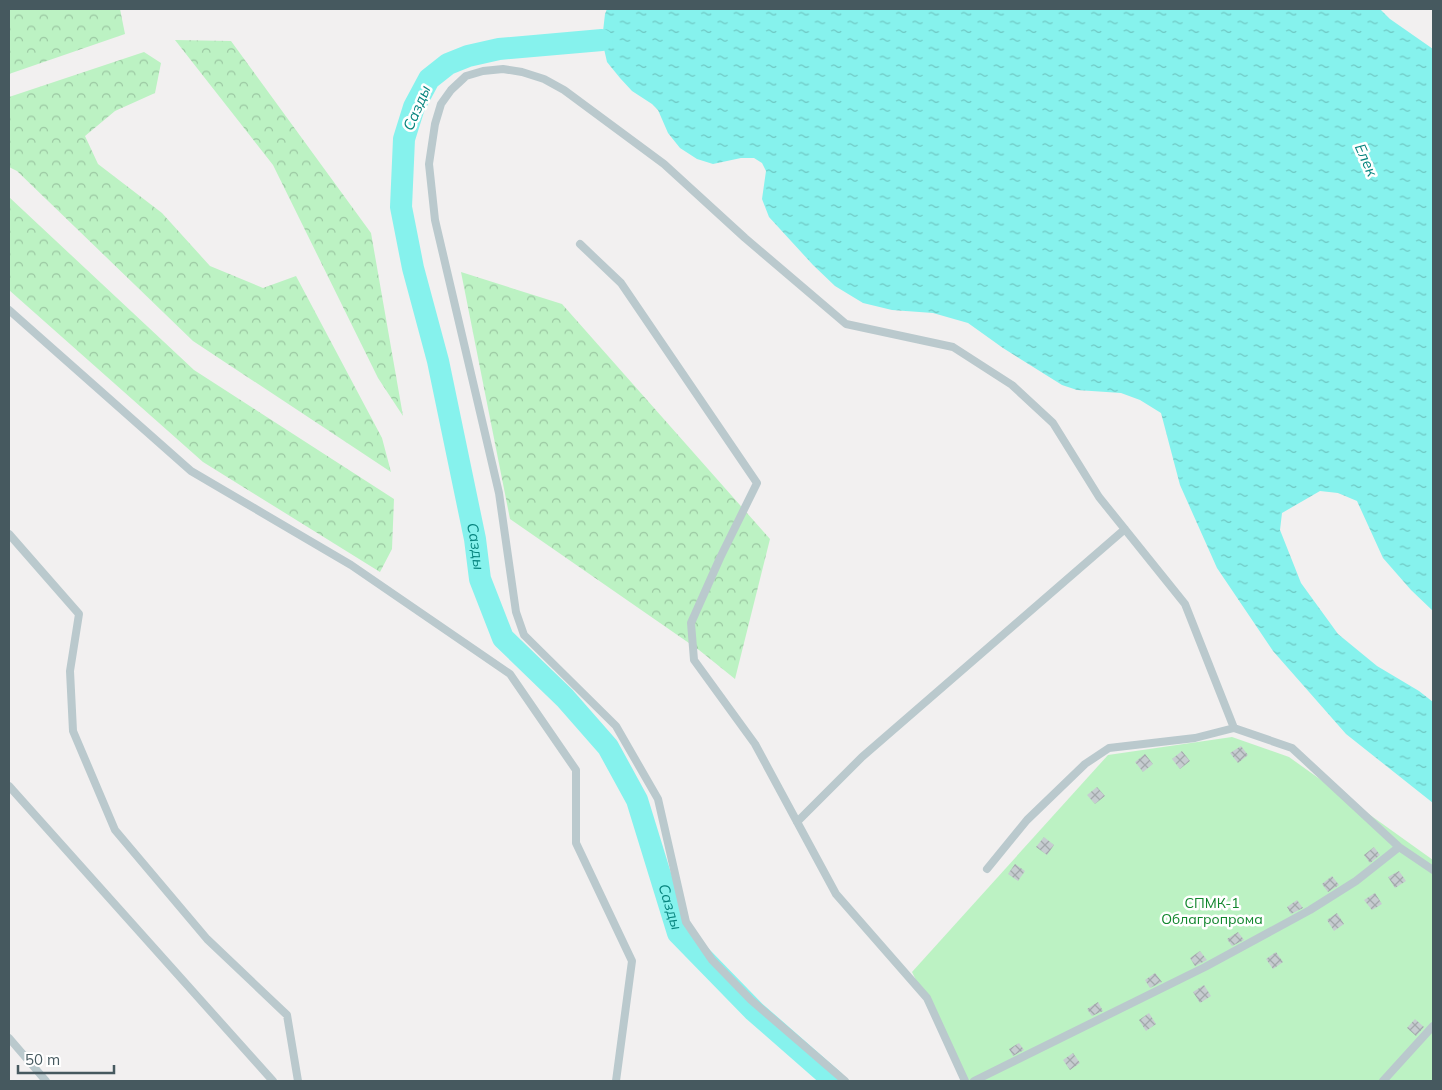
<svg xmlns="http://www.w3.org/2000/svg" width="1442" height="1090" viewBox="0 0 1442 1090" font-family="Mulish,sans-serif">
<defs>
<pattern id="forest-crowns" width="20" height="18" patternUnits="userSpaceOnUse" patternTransform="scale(1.25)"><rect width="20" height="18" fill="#bcf2c3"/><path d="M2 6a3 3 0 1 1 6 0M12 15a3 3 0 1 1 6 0" fill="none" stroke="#9bc7a2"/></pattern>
<pattern id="water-ripples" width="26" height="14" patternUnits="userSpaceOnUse" patternTransform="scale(1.25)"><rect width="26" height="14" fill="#86f2ed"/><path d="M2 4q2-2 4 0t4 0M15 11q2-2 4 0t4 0" fill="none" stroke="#6fc7c3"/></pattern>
<pattern id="building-cross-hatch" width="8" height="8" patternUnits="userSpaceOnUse" patternTransform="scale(1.25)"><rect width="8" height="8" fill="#c6ccd0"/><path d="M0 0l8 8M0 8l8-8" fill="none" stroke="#a3a9ac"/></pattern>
</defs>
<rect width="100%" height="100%" fill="#f2f0f0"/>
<!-- forest -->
<path fill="url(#forest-crowns)" d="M 9,9 L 120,9 L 125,34 L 9,74 Z
M 175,40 L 231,41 L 371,233 L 403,416 L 378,378 L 273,165 Z
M 144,52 L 161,63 L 155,93 L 115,111 L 85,136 L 98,164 L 162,213 L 210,266 L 263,288 L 296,276 L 382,438 L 391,472 L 193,341 L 17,171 L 9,167 L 9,97 Z
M 9,197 L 194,370 L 394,499 L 392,549 L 380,572 L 203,462 L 9,290 Z
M 461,272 L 562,304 L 770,539 L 735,679 L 699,650 L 510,519 Z"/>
<!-- garden -->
<path fill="#bcf2c3" d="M 1232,737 L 1289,757 L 1433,860 L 1433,1081 L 965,1081 L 912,972 L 1108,755 Z"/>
<!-- water -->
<path fill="url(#water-ripples)" d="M 607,9 L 1380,9 L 1390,19 L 1433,49 L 1433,611 L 1411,590 L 1383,558 L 1357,501 L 1338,493 L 1320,491 L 1282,513 L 1280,530 L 1301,583 L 1338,634 L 1377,666 L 1419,691 L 1433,702 L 1433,803 L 1346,734 L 1273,651 L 1217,568 L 1180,485 L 1161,413 L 1140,400 L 1121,393 L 1077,390 L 1062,385 L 1003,348 L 968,323 L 933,313 L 892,310 L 863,303 L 835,286 L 813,265 L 769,217 L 762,199 L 766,171 L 762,163 L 754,158 L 741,158 L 713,164 L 697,159 L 680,148 L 668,133 L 658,110 L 652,104 L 632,91 L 620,78 L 607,62 L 602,40 L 605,14 Z"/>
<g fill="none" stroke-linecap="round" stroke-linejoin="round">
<!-- river -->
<path stroke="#86f2ed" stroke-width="22" id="s1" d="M 602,40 L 499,49 L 468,56 L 448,64 L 429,79 L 414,107 L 404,139 L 401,207 L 413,268 L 438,361 L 475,539 L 480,579 L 503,638 L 565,698 L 608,747 L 637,800 L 678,933 L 754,1011 L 834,1081"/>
</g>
<!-- building -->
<path fill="url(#building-cross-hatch)" d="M 1241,746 L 1248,755 L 1238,763 L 1230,753 Z
M 1182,751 L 1190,761 L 1180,769 L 1172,759 Z
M 1145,754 L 1153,764 L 1143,772 L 1135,762 Z
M 1097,787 L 1105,796 L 1095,804 L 1087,795 Z
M 1044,837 L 1054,845 L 1047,855 L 1036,847 Z
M 1374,847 L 1380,855 L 1370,863 L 1364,855 Z
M 1015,864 L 1025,871 L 1018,881 L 1008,874 Z
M 1399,871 L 1406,881 L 1395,888 L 1388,877 Z
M 1332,876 L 1339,885 L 1328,892 L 1322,884 Z
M 1375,893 L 1382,904 L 1372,910 L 1364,900 Z
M 1297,900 L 1303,908 L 1291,914 L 1287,907 Z
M 1337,913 L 1344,924 L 1334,931 L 1327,920 Z
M 1238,932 L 1244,940 L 1232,946 L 1227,939 Z
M 1200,951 L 1207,960 L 1195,966 L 1190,958 Z
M 1276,952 L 1283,962 L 1273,969 L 1266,959 Z
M 1155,973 L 1162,982 L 1150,988 L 1145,980 Z
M 1204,985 L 1211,996 L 1200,1003 L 1193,992 Z
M 1098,1002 L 1103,1011 L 1092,1016 L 1087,1009 Z
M 1149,1013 L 1156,1024 L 1146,1031 L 1139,1020 Z
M 1415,1019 L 1424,1027 L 1416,1036 L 1407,1028 Z
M 1019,1043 L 1024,1050 L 1013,1056 L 1009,1049 Z
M 1073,1053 L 1080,1063 L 1070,1070 L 1063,1060 Z"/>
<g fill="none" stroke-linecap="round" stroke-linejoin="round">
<!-- service -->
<path stroke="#bac9cd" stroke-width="8" d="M 580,244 L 621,283 L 757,483 L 720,558 L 691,623 L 694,660 L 755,744 L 836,894 L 927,998 L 965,1081
M 9,310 L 191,471 L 351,565 L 510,674 L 576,770 L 576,843 L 632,961 L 616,1081
M 9,534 L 79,614 L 70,671 L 73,731 L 115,830 L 207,939 L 287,1015 L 298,1081
M 9,786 L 273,1081
M 797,822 L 862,757 L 1125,529
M 987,869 L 1027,820 L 1085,764 L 1109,748 L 1195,738 L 1234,728
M 9,1038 L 46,1081
M 845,1081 L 751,1000 L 712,960 L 686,922 L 658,799 L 616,726 L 524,635 L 516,612 L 499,493 L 435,220 L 429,164 L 435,124 L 441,104 L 451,90 L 466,76 L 483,71 L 503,69 L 522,72 L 544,79 L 564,90 L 664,164 L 745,238 L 846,324 L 953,347 L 1012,385 L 1053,423 L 1099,497 L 1185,604 L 1234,728 L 1292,748 L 1399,847 L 1433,870
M 974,1081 L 1205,967 L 1310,910 L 1356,881 L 1399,847
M 1383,1081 L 1433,1026"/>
</g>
<g text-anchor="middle" stroke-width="5" stroke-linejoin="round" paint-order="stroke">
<!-- park labels -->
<g font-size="14" fill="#11862d" stroke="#fff">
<text x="1212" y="908">СПМК-1<tspan x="1212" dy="16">Облагропрома</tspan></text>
</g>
<!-- water labels -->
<g font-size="15" font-style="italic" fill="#07847e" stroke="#fff">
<text transform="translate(417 108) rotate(-67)" y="5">Сазды</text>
<text transform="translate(1366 160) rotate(66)" y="5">Елек</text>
<text dy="5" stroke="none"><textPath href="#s1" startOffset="662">Сазды</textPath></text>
<text dy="5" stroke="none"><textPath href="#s1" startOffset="1082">Сазды</textPath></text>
</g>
</g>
<!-- border -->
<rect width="1442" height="1090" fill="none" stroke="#46595f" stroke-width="20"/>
<!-- scale -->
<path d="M18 1065v8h96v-8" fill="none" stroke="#46595f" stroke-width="2.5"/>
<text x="25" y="1065" font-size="15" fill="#46595f" stroke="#ffffff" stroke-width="4" paint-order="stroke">50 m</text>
</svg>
